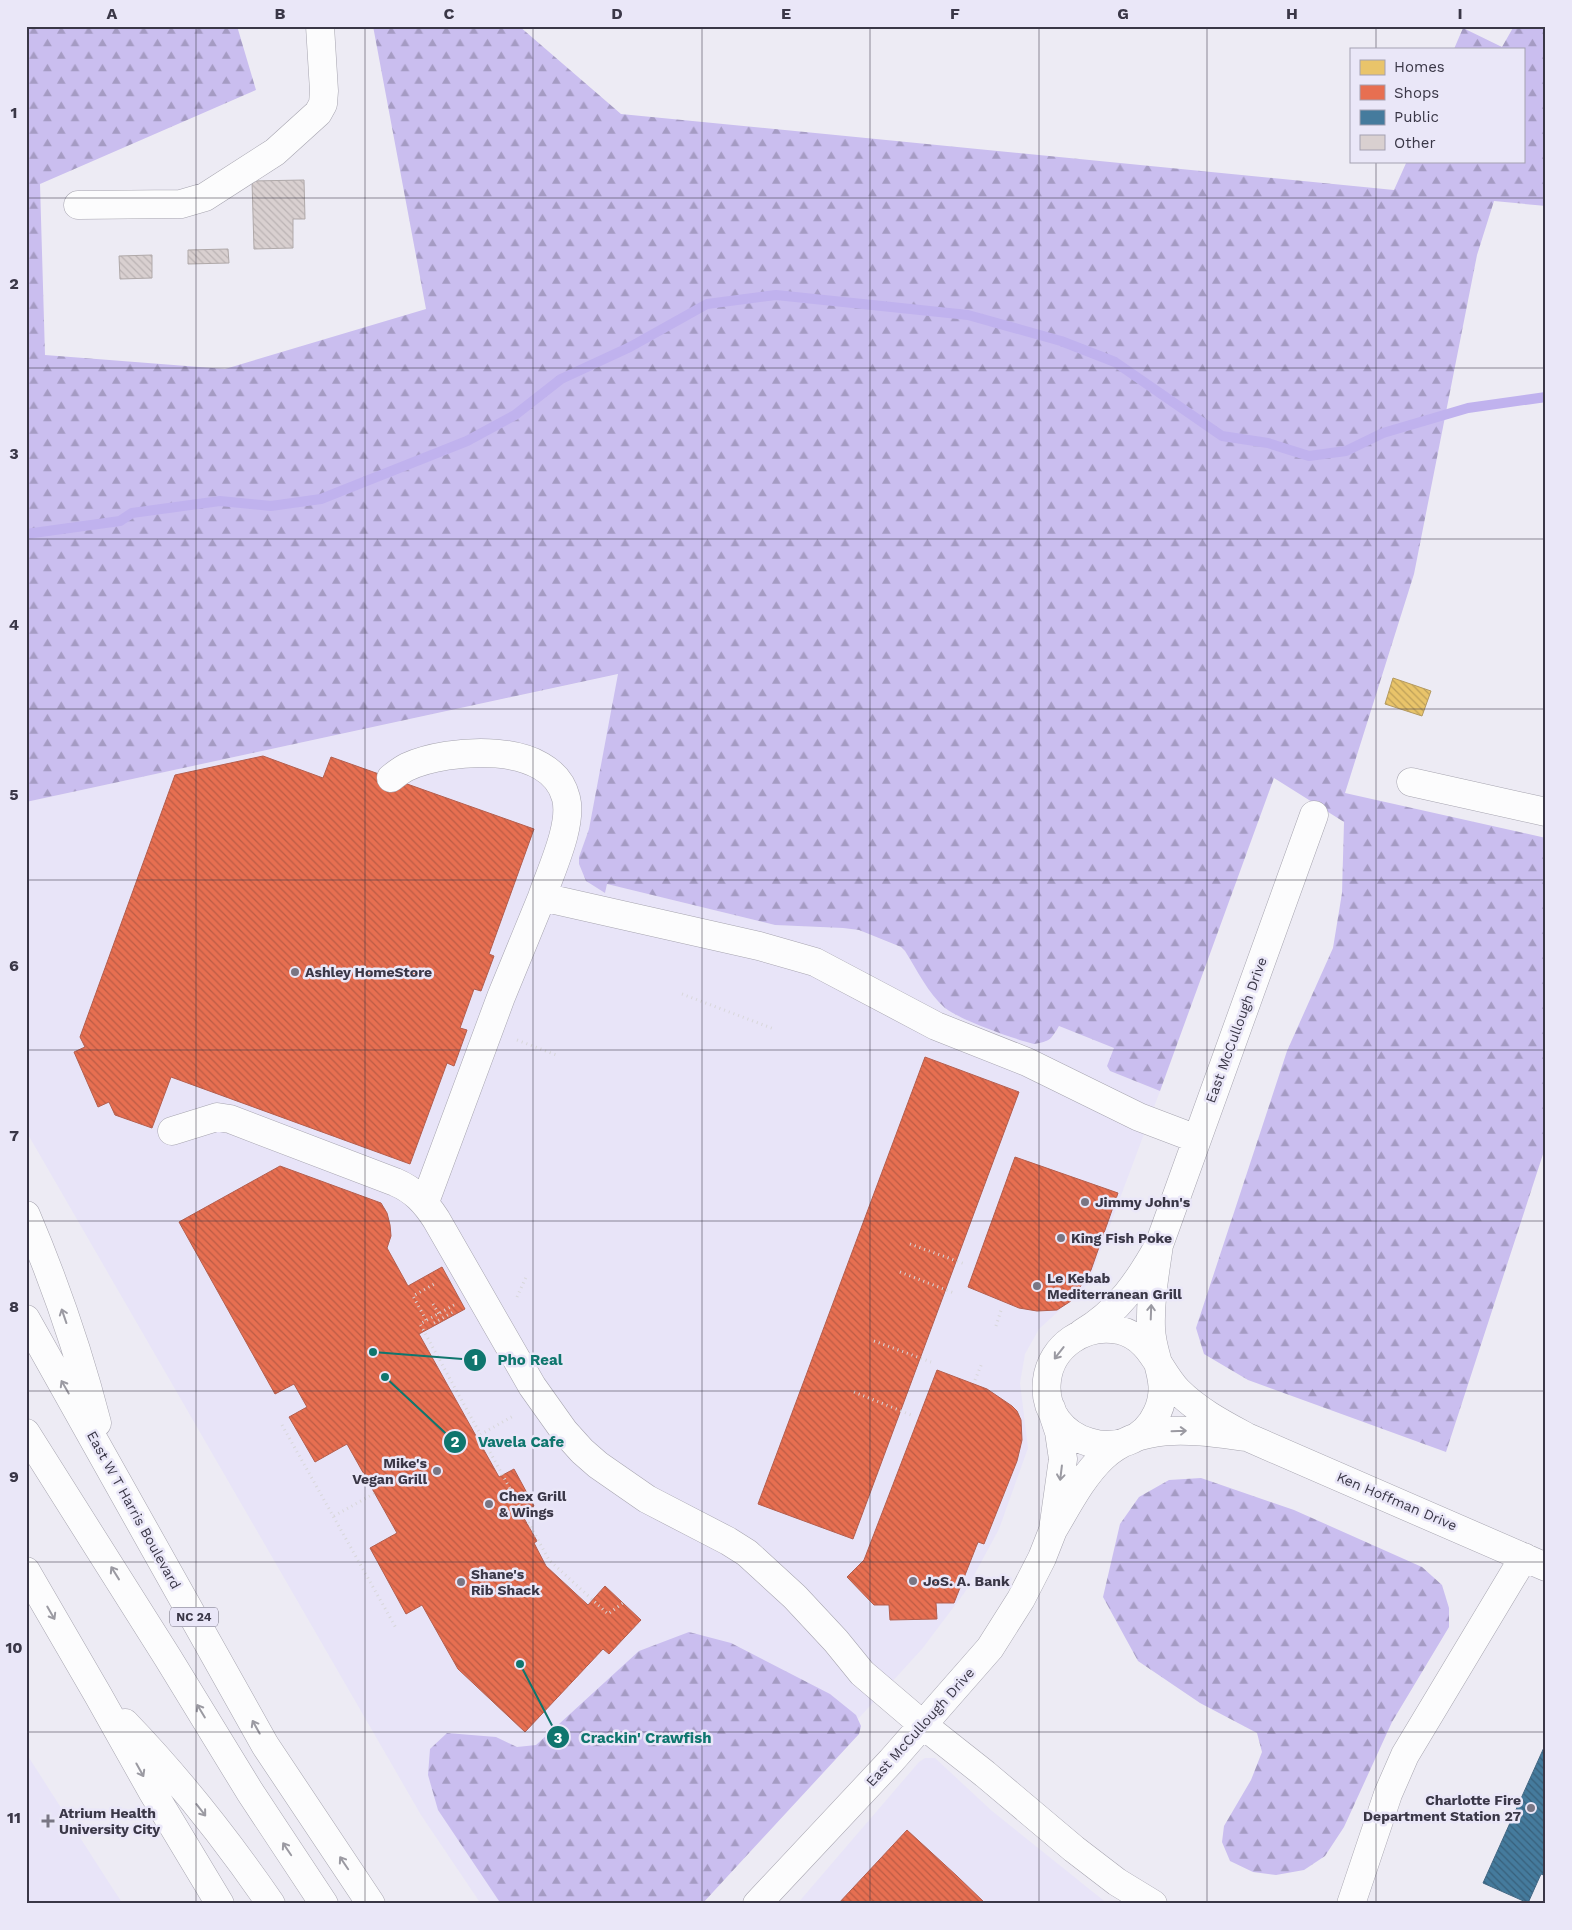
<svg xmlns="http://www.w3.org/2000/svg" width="1572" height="1930" viewBox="0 0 1572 1930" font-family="'Work Sans',sans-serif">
<defs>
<pattern id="forest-firs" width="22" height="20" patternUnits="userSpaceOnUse" patternTransform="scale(1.25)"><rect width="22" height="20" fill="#cabeef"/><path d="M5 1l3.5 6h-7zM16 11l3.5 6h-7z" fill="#a59bc3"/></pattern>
<pattern id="homes-back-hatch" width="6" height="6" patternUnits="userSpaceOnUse" patternTransform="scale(1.25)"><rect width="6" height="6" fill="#e9c46a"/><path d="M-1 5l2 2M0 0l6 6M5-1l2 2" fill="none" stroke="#bea059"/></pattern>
<pattern id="shops-back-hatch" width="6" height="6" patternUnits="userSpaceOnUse" patternTransform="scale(1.25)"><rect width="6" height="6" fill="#e76f51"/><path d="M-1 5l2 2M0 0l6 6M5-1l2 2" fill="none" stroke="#bc5c45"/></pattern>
<pattern id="public-back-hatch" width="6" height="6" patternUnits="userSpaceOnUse" patternTransform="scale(1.25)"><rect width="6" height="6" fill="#457b9d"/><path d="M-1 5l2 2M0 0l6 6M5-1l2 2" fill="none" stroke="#38607b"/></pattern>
<pattern id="building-back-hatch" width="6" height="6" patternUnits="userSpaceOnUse" patternTransform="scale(1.25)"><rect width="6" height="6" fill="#d9d0d0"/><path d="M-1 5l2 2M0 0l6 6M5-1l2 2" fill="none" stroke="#bbb3b4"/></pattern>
</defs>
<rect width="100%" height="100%" fill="#edebf4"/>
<!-- built -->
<path fill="#e8e4f8" d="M 619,674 L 589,829 L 579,857 L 579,864 L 586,881 L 605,893 L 607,884 L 775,925 L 843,928 L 859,930 L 900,947 L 905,951 L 934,996 L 946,1009 L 1053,1037 L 1059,1026 L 1115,1048 L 1107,1066 L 1110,1071 L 1160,1091 L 1088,1284 L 1039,1329 L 1025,1354 L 1020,1383 L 1028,1448 L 999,1529 L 965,1592 L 922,1649 L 689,1904 L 481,1904 L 421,1815 L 26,1131 L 26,802 Z
M 26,1753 L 113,1889 L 123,1904 L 26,1904 Z
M 925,1758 L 935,1758 L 992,1811 L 1108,1904 L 797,1904 L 919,1762 Z"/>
<!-- forest -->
<path fill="url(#forest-firs)" d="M 26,26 L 237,26 L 256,90 L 40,184 L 45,355 L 225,369 L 426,309 L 373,26 L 519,26 L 621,114 L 1394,190 L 1407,161 L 1523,161 L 1523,49 L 1454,49 L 1463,28 L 1502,47 L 1514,26 L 1546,26 L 1546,206 L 1494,201 L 1477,255 L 1414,574 L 1345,793 L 1546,838 L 1546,1145 L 1446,1452 L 1248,1380 L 1204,1354 L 1196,1328 L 1287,1051 L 1333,948 L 1342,893 L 1344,822 L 1274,778 L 1160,1091 L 1110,1071 L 1107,1066 L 1114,1048 L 1059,1026 C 1051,1040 1050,1041 1034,1044 C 1014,1039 960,1020 945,1008 C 928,993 917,970 905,951 L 901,947 L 859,930 L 843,928 L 775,925 L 607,884 L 605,893 L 586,881 L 579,864 L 579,857 L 589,829 L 618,674 L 26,802 Z
M 1201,1478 L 1294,1510 L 1422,1567 L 1442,1585 L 1449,1608 L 1449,1627 L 1392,1722 L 1344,1827 L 1325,1856 L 1304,1870 L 1276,1875 L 1253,1872 L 1230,1861 L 1222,1842 L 1224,1826 L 1251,1780 L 1262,1752 L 1257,1733 L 1200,1703 L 1138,1661 L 1103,1597 L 1120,1524 L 1139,1497 L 1169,1480 Z
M 689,1632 L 731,1643 L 830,1694 L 856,1715 L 861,1726 L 859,1734 L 702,1904 L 501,1904 L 438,1810 L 428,1775 L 430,1749 L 447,1733 L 496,1737 L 517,1747 L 536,1745 L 639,1651 Z"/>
<!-- homes -->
<path fill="url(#homes-back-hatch)" stroke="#b49a60" d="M 1393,678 L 1431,691 L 1422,716 L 1385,704 Z"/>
<!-- shops -->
<path fill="url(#shops-back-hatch)" stroke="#b35e4e" d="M 263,756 L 323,778 L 331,757 L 534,829 L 489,954 L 494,956 L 481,991 L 474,989 L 460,1028 L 467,1030 L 454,1066 L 447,1063 L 410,1164 L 171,1077 L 152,1128 L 115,1115 L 109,1102 L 98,1107 L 74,1052 L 85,1047 L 80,1037 L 175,775 Z
M 925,1057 L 1019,1092 L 853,1539 L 758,1504 Z
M 1015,1157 L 1118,1193 L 1091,1270 L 1071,1301 L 1057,1310 L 1037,1311 L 1019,1308 L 968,1287 Z
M 280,1166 L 381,1203 L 387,1213 L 390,1225 L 391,1236 L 387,1248 L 408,1286 L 442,1267 L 465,1309 L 419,1334 L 499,1477 L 514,1469 L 534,1506 L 521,1513 L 537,1541 L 534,1543 L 546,1566 L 588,1605 L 605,1586 L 641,1620 L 609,1654 L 603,1649 L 525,1732 L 458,1669 L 422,1605 L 406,1614 L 370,1548 L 397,1533 L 347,1444 L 315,1462 L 289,1417 L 307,1407 L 294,1384 L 275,1394 L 179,1222 Z
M 937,1370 L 987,1389 L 1012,1406 L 1017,1411 L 1021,1420 L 1022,1440 L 1017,1461 L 984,1544 L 978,1542 L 954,1603 L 936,1603 L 937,1619 L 890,1620 L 889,1605 L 874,1605 L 847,1577 L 864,1560 Z
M 907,1830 L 957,1876 L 986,1904 L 838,1904 Z"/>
<!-- public -->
<path fill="url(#public-back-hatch)" stroke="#426783" d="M 1546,1743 L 1546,1876 L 1541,1874 L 1528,1903 L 1483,1883 Z"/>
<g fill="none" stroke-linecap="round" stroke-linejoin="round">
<!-- stream -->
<path stroke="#c0b2ee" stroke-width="10" d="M 26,534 L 120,521 L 132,513 L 220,501 L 271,506 L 321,499 L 467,441 L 515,415 L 561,379 L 630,347 L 707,304 L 776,295 L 968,315 L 1061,341 L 1115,362 L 1222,436 L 1268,443 L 1309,456 L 1346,451 L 1383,433 L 1468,408 L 1546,397"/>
</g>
<!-- building -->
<path fill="url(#building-back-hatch)" stroke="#b0a9a9" d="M 304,180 L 305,219 L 293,219 L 293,248 L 254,249 L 252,181 Z
M 228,249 L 229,263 L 188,264 L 188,250 Z
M 152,255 L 152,278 L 120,279 L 119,256 Z"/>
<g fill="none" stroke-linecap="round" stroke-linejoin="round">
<defs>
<path id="minor" d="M 78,205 L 181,204 L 205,197 L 275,152 L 318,113 L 323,104 L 324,91 L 320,26
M 391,778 C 396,774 401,770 407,767 C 448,748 552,740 566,798 C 573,825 551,870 542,897
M 1411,782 L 1546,812
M 172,1131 L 217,1117 L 230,1119 L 395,1182 C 414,1190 425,1202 436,1219 L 532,1386 L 564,1431 L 582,1451 L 598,1465 L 647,1499 L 728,1541 L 747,1553 L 795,1597 L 836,1641 L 862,1673 L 923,1725 L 985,1774 L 1074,1849 L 1117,1882 L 1153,1904
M 425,1202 L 501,997 L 542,897 L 759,946 L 815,962 L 936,1026 L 1027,1062 L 1139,1117 L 1197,1139
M 1159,1245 L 1314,815
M 1051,1408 L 1059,1432 L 1063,1459 L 1053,1530 C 1068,1505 1082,1477 1103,1457 C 1143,1420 1199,1431 1247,1437 C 1223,1424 1198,1411 1178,1391 C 1157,1369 1152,1338 1119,1330 C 1085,1323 1051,1346 1047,1380 C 1039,1444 1131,1471 1157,1413 C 1172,1381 1152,1360 1151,1328 C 1150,1300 1155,1273 1159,1245 C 1139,1281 1118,1312 1082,1333
M 1247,1437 L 1546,1567
M 757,1904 L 891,1761 L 990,1648 L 1021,1599 L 1042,1558 L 1053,1530
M 1351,1904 L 1388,1794 L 1405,1755 L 1524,1557"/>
<path id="major" d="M 26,1215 C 55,1283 79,1353 97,1423
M 26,1319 L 265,1745 L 371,1904
M 26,1433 L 168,1658 L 250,1792 L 324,1904
M 26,1571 L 98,1695 L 152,1791 L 220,1904
M 125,1723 C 179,1779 227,1840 271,1904"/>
</defs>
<!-- minor casing -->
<use href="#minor" stroke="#a6a4af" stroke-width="29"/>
<!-- major casing -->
<use href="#major" stroke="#a6a4af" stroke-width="29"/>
<!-- path -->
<path stroke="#d8d7da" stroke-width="3" stroke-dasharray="1 4" stroke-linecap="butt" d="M 682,994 L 774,1029
M 517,1040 L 559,1056
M 910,1244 L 965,1264
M 900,1272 L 954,1293
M 517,1297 L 527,1275
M 433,1304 L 439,1314
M 426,1320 L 413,1296 L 436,1283
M 434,1323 L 453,1312
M 996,1326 L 1002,1307
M 874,1341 L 931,1362
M 975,1380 L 982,1363
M 854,1392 L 911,1415
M 282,1425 L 396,1628
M 476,1437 L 515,1415
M 334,1516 L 375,1493"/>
<!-- minor -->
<use href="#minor" stroke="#fcfcfd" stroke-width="28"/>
<!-- major -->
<use href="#major" stroke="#fcfcfd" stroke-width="28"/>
<!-- path-bridge -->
<path stroke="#d8d7da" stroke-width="3" stroke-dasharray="1 4" stroke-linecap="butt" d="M 454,1305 L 420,1324 L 549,1560 L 608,1614 L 623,1603"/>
</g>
<!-- one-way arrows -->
<defs><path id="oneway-shaft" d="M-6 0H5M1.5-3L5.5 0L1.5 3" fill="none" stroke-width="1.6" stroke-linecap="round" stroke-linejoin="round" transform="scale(1.25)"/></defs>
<g stroke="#9b9aa2">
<use href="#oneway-shaft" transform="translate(1151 1312) rotate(-88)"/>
<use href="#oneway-shaft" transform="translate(64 1316) rotate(-109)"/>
<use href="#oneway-shaft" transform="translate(1059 1353) rotate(128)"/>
<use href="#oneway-shaft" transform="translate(65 1387) rotate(-120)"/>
<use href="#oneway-shaft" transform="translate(1179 1431) rotate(-2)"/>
<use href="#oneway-shaft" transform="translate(1061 1473) rotate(97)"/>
<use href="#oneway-shaft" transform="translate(115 1573) rotate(-122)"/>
<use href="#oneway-shaft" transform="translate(51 1613) rotate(60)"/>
<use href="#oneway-shaft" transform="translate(201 1711) rotate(-121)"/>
<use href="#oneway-shaft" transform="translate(256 1727) rotate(-119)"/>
<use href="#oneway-shaft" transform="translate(140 1770) rotate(61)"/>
<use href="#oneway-shaft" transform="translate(201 1810) rotate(52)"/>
<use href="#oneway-shaft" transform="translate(287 1849) rotate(-124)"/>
<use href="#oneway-shaft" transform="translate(344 1863) rotate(-124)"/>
</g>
<!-- grid -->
<path fill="none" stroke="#3a3747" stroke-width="1" stroke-opacity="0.55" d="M 196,26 L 196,1904M 365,26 L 365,1904M 533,26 L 533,1904M 702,26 L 702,1904M 870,26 L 870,1904M 1039,26 L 1039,1904M 1207,26 L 1207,1904M 1376,26 L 1376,49M 1376,161 L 1376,1904M 26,198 L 1546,198M 26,368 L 1546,368M 26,539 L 1546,539M 26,709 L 1546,709M 26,880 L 1546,880M 26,1050 L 1546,1050M 26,1221 L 1546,1221M 26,1391 L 1546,1391M 26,1562 L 1546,1562M 26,1732 L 1546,1732"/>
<!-- markers -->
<g fill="#797684" stroke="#eae7f8" stroke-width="2">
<circle cx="295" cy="972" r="5"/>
<circle cx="1085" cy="1202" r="5"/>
<circle cx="1061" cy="1238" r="5"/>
<circle cx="1037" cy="1286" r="5"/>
<circle cx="437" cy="1471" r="5"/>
<circle cx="489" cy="1504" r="5"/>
<circle cx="913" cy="1581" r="5"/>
<circle cx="461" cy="1582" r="5"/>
<circle cx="1531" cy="1808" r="5"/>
<path d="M45.5 1813.5h5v5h5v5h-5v5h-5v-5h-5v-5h5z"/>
</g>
<g text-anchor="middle" stroke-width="5" stroke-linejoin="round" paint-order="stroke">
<!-- shield labels -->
<rect fill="#eae7f8" stroke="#6f6c7c" stroke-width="1" x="170" y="1607.5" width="48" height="19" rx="4"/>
<g font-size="12" font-weight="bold" fill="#3a3747">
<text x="194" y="1621">NC 24</text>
</g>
<!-- poi labels -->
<g font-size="14" font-weight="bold" fill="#3a3747" stroke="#eae7f8" text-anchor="start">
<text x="305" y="977">Ashley HomeStore</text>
<text x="1095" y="1207">Jimmy John's</text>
<text x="1071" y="1243">King Fish Poke</text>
<text x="1047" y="1283">Le Kebab<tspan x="1047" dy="16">Mediterranean Grill</tspan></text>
<text x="427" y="1468" text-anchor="end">Mike's<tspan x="427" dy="16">Vegan Grill</tspan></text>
<text x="499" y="1501">Chex Grill<tspan x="499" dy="16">&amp; Wings</tspan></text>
<text x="471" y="1579">Shane's<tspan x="471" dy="16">Rib Shack</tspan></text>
<text x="923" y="1586">JoS. A. Bank</text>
<text x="1521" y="1805" text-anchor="end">Charlotte Fire<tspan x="1521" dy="16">Department Station 27</tspan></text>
<text x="59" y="1818">Atrium Health<tspan x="59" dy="16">University City</tspan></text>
</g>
<!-- street labels -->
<g font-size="14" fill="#3a3747" stroke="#eae7f8">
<text transform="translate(1236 1030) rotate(-70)" y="5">East McCullough Drive</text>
<text transform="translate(1397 1501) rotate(23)" y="5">Ken Hoffman Drive</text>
<text transform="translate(134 1510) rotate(61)" y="5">East W T Harris Boulevard</text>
<text transform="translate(920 1727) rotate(-48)" y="5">East McCullough Drive</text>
</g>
</g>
<!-- callouts -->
<path fill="none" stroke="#0f766e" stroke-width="2" d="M373 1352L475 1360M385 1377L455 1442M520 1664L558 1737"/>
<g fill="#0f766e" stroke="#eae7f8" stroke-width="2">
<circle cx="373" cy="1352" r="5"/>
<circle cx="385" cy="1377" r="5"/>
<circle cx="520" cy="1664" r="5"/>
<circle cx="475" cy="1360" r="12"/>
<circle cx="455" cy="1442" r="12"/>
<circle cx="558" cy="1737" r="12"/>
</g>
<g font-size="15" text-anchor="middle" font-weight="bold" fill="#fff">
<text x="475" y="1365">1</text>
<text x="455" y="1447">2</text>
<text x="558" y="1743">3</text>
</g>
<g font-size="15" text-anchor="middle" font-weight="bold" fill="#0f766e" stroke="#eae7f8" stroke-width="5" stroke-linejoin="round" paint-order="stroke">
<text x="530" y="1365">Pho Real</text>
<text x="521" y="1447">Vavela Cafe</text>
<text x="646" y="1743">Crackin' Crawfish</text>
</g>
<!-- border -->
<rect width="1572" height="1930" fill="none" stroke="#eae7f8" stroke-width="55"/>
<!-- legend -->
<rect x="1350" y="48" width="175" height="115" fill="#eae7f8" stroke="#a4a1b1"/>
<rect x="1360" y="60" width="25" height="15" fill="#e9c46a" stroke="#a4a1b1"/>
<text x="1394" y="72" font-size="15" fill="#3a3747">Homes</text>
<rect x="1360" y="85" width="25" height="15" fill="#e76f51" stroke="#a4a1b1"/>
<text x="1394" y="98" font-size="15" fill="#3a3747">Shops</text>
<rect x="1360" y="110" width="25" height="15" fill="#457b9d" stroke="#a4a1b1"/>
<text x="1394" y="122" font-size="15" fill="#3a3747">Public</text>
<rect x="1360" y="135" width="25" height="15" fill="#d9d0d0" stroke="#a4a1b1"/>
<text x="1394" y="148" font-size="15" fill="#3a3747">Other</text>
<rect x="28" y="28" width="1516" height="1874" fill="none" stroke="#3a3747" stroke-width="2"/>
<g font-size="16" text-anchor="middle" font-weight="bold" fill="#3a3747">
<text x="112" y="19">A</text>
<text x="280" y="19">B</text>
<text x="449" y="19">C</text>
<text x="617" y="19">D</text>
<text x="786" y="19">E</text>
<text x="955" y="19">F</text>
<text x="1123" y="19">G</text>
<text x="1292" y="19">H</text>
<text x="1460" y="19">I</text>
<text x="14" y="118">1</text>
<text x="14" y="289">2</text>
<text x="14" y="459">3</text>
<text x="14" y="630">4</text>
<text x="14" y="800">5</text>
<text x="14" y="971">6</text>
<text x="14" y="1141">7</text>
<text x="14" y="1312">8</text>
<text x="14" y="1482">9</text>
<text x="14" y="1653">10</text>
<text x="14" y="1823">11</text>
</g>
</svg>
